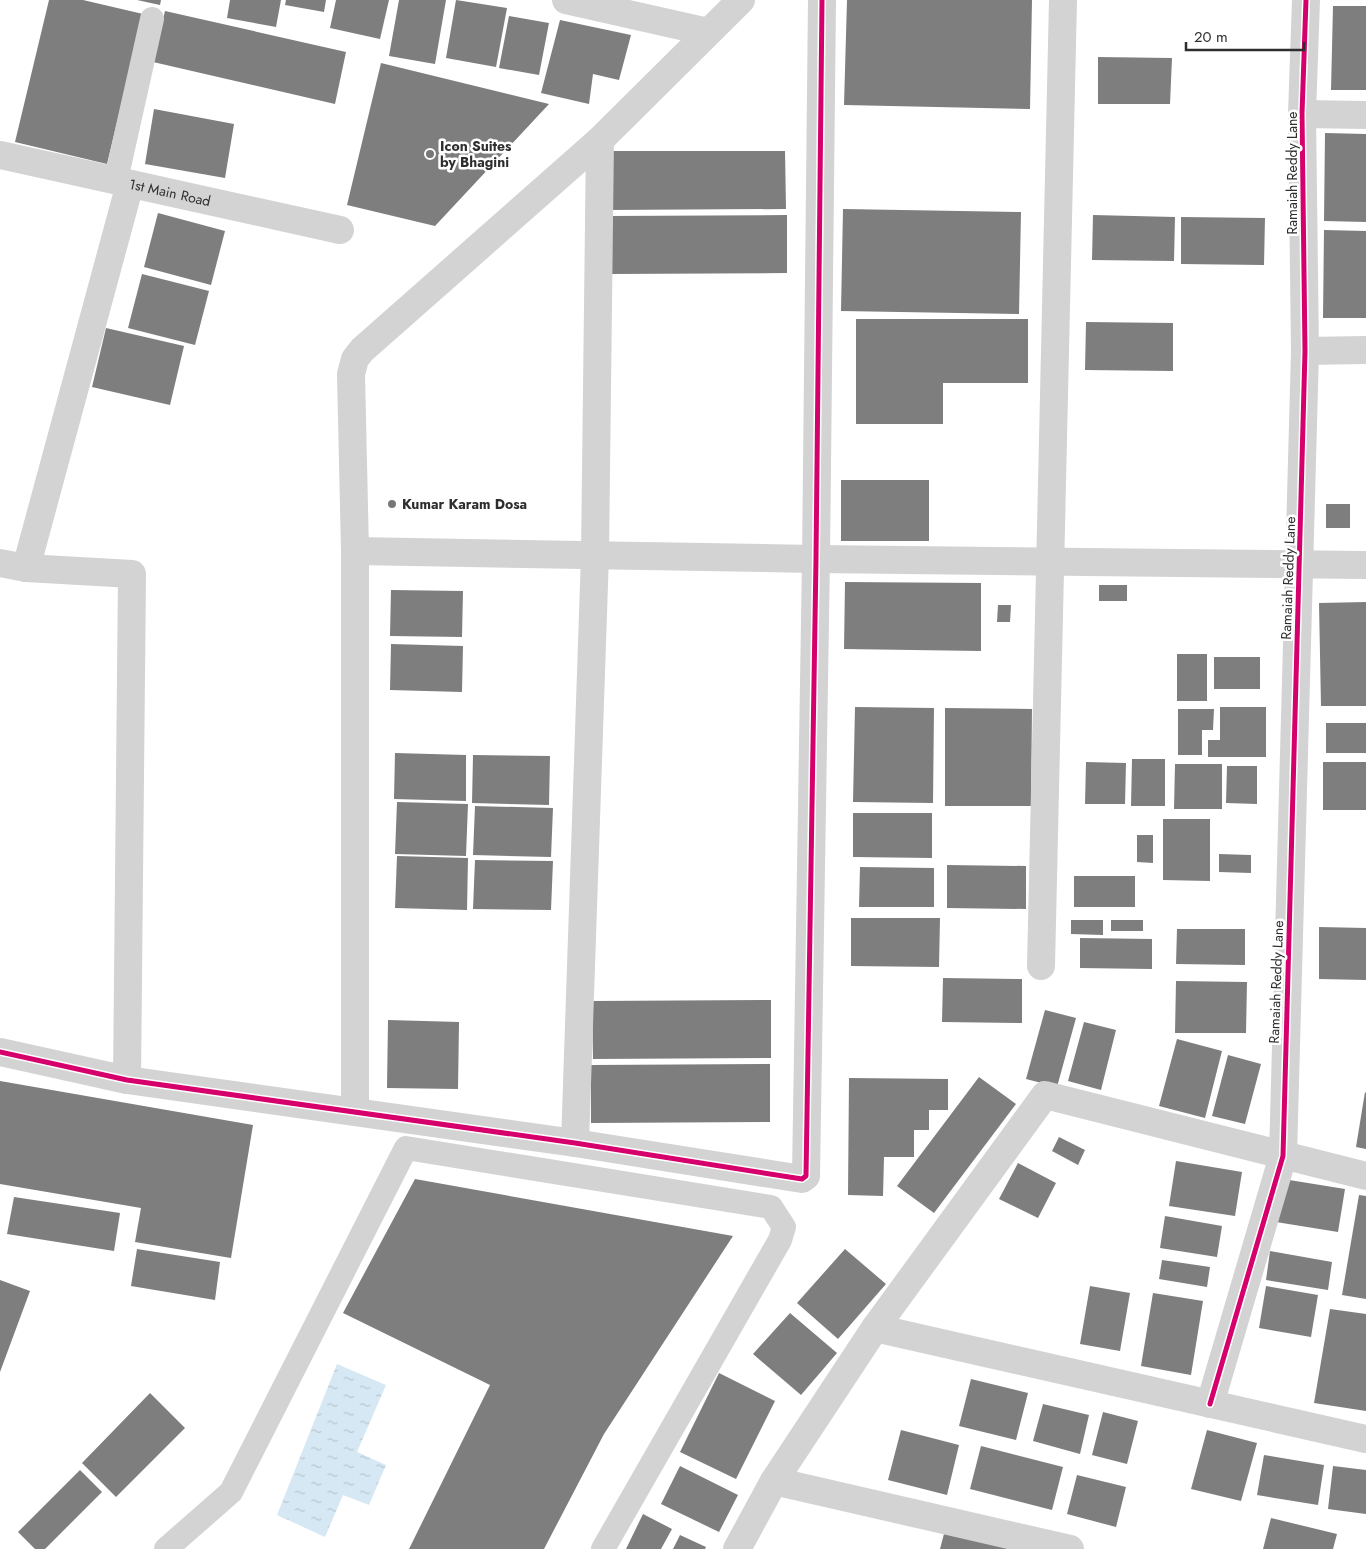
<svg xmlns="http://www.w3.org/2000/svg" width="1366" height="1549" viewBox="0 0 1366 1549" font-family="Jost,sans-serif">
<defs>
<pattern id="water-ripples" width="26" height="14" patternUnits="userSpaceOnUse" patternTransform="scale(1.25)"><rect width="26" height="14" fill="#d6e8f3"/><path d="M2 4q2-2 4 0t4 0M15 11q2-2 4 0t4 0" fill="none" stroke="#b8c7d1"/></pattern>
</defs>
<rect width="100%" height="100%" fill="#fff"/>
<!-- water -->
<path fill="url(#water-ripples)" d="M 337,1364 L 386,1385 L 357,1452 L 386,1465 L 369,1505 L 343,1495 L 325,1537 L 277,1515 Z"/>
<!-- building -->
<path fill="#7e7e7e" d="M 49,0 L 83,0 L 143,14 L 107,164 L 15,142 Z
M 137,0 L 161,0 L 160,5 Z
M 230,0 L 281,0 L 276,27 L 227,18 Z
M 286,0 L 326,0 L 324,12 L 285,5 Z
M 336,0 L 389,0 L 380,39 L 330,28 Z
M 399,0 L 446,0 L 435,64 L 389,56 Z
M 456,0 L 507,8 L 496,67 L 446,58 Z
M 847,0 L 1032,0 L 1030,109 L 844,105 Z
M 1333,6 L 1366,6 L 1366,90 L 1331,90 Z
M 165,11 L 346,52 L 335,104 L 153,62 Z
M 509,16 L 549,23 L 539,75 L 499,68 Z
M 560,20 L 631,35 L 619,80 L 593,74 L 589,104 L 541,93 Z
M 1098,57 L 1172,58 L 1170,104 L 1098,104 Z
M 381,63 L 549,104 L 435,226 L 347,205 Z
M 154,109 L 234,124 L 225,178 L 145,164 Z
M 1325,133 L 1366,134 L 1366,222 L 1324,221 Z
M 607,151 L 785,151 L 786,209 L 607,210 Z
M 843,209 L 1021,212 L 1019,314 L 841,311 Z
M 158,213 L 225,231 L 211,285 L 144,267 Z
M 787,215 L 787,273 L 608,274 L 608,216 Z
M 1093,215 L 1175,217 L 1174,261 L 1092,260 Z
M 1181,217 L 1265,218 L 1264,265 L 1181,264 Z
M 1324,230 L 1366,231 L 1366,318 L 1323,318 Z
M 142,274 L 209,291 L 195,345 L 128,328 Z
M 856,319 L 1028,319 L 1028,383 L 943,383 L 943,424 L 856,424 Z
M 1086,322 L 1173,323 L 1173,371 L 1085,370 Z
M 106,328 L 184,346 L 170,405 L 92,387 Z
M 841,480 L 929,480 L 929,541 L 841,541 Z
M 1326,504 L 1350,504 L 1350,528 L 1326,528 Z
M 845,582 L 981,583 L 981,651 L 844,649 Z
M 1099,585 L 1127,585 L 1127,601 L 1099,601 Z
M 391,590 L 463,591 L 462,637 L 390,636 Z
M 1366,602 L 1366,706 L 1321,706 L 1319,603 Z
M 998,605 L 1011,605 L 1010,622 L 997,622 Z
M 391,644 L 463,646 L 462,692 L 390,690 Z
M 1177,654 L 1207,654 L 1207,701 L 1177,701 Z
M 1214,657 L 1260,657 L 1260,689 L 1214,689 Z
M 855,707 L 934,708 L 933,803 L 853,802 Z
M 1220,707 L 1266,707 L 1266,757 L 1208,757 L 1208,740 L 1220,740 Z
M 945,708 L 1032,709 L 1031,806 L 945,806 Z
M 1178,709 L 1214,709 L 1213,730 L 1202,730 L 1202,755 L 1178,755 Z
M 1326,723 L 1366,723 L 1366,753 L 1326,753 Z
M 395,753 L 466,755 L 466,801 L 394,799 Z
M 473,755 L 550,756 L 549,805 L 472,803 Z
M 1132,759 L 1165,759 L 1165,806 L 1131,806 Z
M 1086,762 L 1126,763 L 1125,804 L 1085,804 Z
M 1323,762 L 1366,762 L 1366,810 L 1323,810 Z
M 1175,764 L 1222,764 L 1222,809 L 1174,809 Z
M 1227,766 L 1257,766 L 1257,804 L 1226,803 Z
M 397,802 L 468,804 L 466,856 L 395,854 Z
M 475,806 L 553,808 L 551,857 L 473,855 Z
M 853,813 L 932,813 L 932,858 L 853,857 Z
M 1163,819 L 1210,819 L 1210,881 L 1163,880 Z
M 1137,835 L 1153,835 L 1153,863 L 1137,862 Z
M 1219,854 L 1251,855 L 1251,873 L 1219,872 Z
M 397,856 L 468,858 L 467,910 L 395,908 Z
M 475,860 L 553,861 L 551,910 L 473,909 Z
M 947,865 L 1026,866 L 1026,909 L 947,908 Z
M 860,867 L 934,868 L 934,907 L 859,907 Z
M 1074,876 L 1135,876 L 1135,907 L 1074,907 Z
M 851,918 L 940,918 L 939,967 L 851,966 Z
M 1071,920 L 1103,920 L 1103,935 L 1071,934 Z
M 1111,920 L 1143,920 L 1143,931 L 1111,931 Z
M 1319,927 L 1366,928 L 1366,980 L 1319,979 Z
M 1177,929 L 1245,929 L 1245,965 L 1176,964 Z
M 1080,938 L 1152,939 L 1152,969 L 1080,968 Z
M 943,978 L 1022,979 L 1022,1023 L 942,1022 Z
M 1176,981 L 1247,982 L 1246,1033 L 1175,1033 Z
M 771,1000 L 771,1058 L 593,1059 L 592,1001 Z
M 1045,1010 L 1076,1018 L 1057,1087 L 1026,1079 Z
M 388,1020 L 459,1022 L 458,1089 L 387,1088 Z
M 1084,1022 L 1116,1030 L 1101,1090 L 1068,1081 Z
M 1177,1039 L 1222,1051 L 1205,1118 L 1159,1106 Z
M 1228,1055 L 1261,1064 L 1245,1124 L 1212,1116 Z
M 770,1064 L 770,1122 L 591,1123 L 591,1065 Z
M 979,1077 L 1016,1104 L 934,1213 L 897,1186 Z
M 849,1078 L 948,1079 L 948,1110 L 929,1110 L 929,1130 L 914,1130 L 914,1157 L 884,1157 L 883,1196 L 848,1195 Z
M 0,1081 L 253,1125 L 231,1258 L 135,1242 L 141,1208 L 0,1184 Z
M 1365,1092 L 1366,1093 L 1366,1149 L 1356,1147 Z
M 1059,1137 L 1085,1150 L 1078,1165 L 1052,1151 Z
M 1176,1161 L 1242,1172 L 1235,1216 L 1169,1206 Z
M 1018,1163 L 1056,1183 L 1038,1218 L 999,1199 Z
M 415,1179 L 733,1236 L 604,1434 L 544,1549 L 409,1549 L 490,1385 L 343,1313 Z
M 1283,1179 L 1345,1189 L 1338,1232 L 1276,1222 Z
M 1359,1195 L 1366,1196 L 1366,1299 L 1342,1295 Z
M 14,1197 L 120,1213 L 114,1251 L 7,1234 Z
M 1165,1216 L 1222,1226 L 1217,1257 L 1160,1248 Z
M 137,1249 L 220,1262 L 215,1300 L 131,1286 Z
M 845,1249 L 886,1284 L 838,1339 L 797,1303 Z
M 1270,1251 L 1332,1262 L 1328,1290 L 1266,1280 Z
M 1162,1260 L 1210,1267 L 1207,1287 L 1159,1279 Z
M 0,1280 L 30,1291 L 0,1372 Z
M 1090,1286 L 1130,1293 L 1120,1351 L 1080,1344 Z
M 1266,1286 L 1318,1295 L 1311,1337 L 1259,1328 Z
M 1153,1293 L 1203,1301 L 1191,1375 L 1141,1366 Z
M 1330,1309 L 1366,1314 L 1366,1411 L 1314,1403 Z
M 790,1313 L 837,1353 L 801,1395 L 753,1354 Z
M 719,1373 L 775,1401 L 736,1479 L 680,1452 Z
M 971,1379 L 1028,1393 L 1016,1440 L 959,1426 Z
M 150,1393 L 185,1428 L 116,1497 L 82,1463 Z
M 1043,1404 L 1089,1415 L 1080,1454 L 1033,1441 Z
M 1103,1412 L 1138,1421 L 1127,1464 L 1092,1455 Z
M 901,1430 L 959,1445 L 947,1495 L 888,1480 Z
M 1207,1430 L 1257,1443 L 1241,1501 L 1191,1489 Z
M 981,1446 L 1063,1467 L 1052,1510 L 970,1489 Z
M 1264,1455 L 1324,1465 L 1318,1505 L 1257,1495 Z
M 680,1466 L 738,1495 L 719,1532 L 661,1504 Z
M 1333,1466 L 1366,1470 L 1366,1514 L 1328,1509 Z
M 80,1470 L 102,1492 L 45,1549 L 35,1549 L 18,1532 Z
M 1077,1475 L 1126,1487 L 1116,1527 L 1067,1514 Z
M 643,1514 L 672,1529 L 661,1549 L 626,1549 Z
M 1271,1518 L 1337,1534 L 1333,1549 L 1263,1549 Z
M 945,1530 L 1008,1545 L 1007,1549 L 940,1549 Z
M 680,1535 L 706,1547 L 705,1549 L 673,1549 Z"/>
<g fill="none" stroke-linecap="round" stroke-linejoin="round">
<!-- service -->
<path stroke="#d3d3d3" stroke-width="24" d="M 116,180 L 152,19
M 166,1549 L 231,1492 L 406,1148 L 771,1207 L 784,1227 L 780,1240 L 603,1549"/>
<!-- minor -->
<g stroke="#d3d3d3" stroke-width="28">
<path d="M 566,0 L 708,32"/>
<path d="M 1302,114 L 1366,115"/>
<path id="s1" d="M 0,155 L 340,230"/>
<path d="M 1305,351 L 1366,350"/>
<path d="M 355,551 L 816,559 L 1366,565"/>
<path d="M 0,563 L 26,568 L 132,574 L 127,1080"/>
<path d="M 26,568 L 130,184"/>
<path d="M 1041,966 L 1063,0"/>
<path d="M 0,1052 L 127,1080 L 575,1143 L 802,1179 L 806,1176 L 816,559 L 822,0"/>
<path d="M 355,1112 L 355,551 L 351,374 L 355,359 L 362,350 L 600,140 L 741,0"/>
<path d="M 575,1143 L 595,555 L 600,140"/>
<path d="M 1366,1176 L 1045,1095 L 875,1328 L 1366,1439"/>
<path d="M 1210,1404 L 1283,1156 L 1305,351 L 1302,114 L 1306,0"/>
<path d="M 774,1481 L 1070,1549"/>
<path d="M 737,1549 L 774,1481 L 875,1328"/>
</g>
<defs>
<path id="cycleway" d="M 0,1052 L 127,1080 L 575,1143 L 802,1179 L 806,1176 L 816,559 L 822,0
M 1210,1404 L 1283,1156 L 1305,351 L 1302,114 L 1306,0"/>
</defs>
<!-- cycleway casing -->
<use href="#cycleway" stroke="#fff" stroke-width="8"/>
<!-- cycleway -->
<use href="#cycleway" stroke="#d6006c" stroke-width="5"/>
</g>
<!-- markers -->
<g fill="#777" stroke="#fff" stroke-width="2">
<circle cx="430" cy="154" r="5"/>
<circle cx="392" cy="504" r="5"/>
</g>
<g text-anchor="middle" stroke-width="5" stroke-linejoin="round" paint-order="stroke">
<!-- poi labels -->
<g font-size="14" font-weight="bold" fill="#2e2e2e" stroke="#fff" text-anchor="start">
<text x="440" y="151">Icon Suites<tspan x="440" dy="16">by Bhagini</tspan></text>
<text x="402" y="509">Kumar Karam Dosa</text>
</g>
<!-- street labels -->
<g font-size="14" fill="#2e2e2e" stroke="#fff">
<text transform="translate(1292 173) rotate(-90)" y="5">Ramaiah Reddy Lane</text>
<text dy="5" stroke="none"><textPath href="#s1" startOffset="174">1st Main Road</textPath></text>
<text transform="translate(1288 578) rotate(-88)" y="5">Ramaiah Reddy Lane</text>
<text transform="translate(1276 982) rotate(-88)" y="5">Ramaiah Reddy Lane</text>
</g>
</g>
<!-- scale -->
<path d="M1186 42v8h118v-8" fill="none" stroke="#2e2e2e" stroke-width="2.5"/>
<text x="1194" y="42" font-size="15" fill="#2e2e2e" stroke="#ffffff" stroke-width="4" paint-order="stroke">20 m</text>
</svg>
